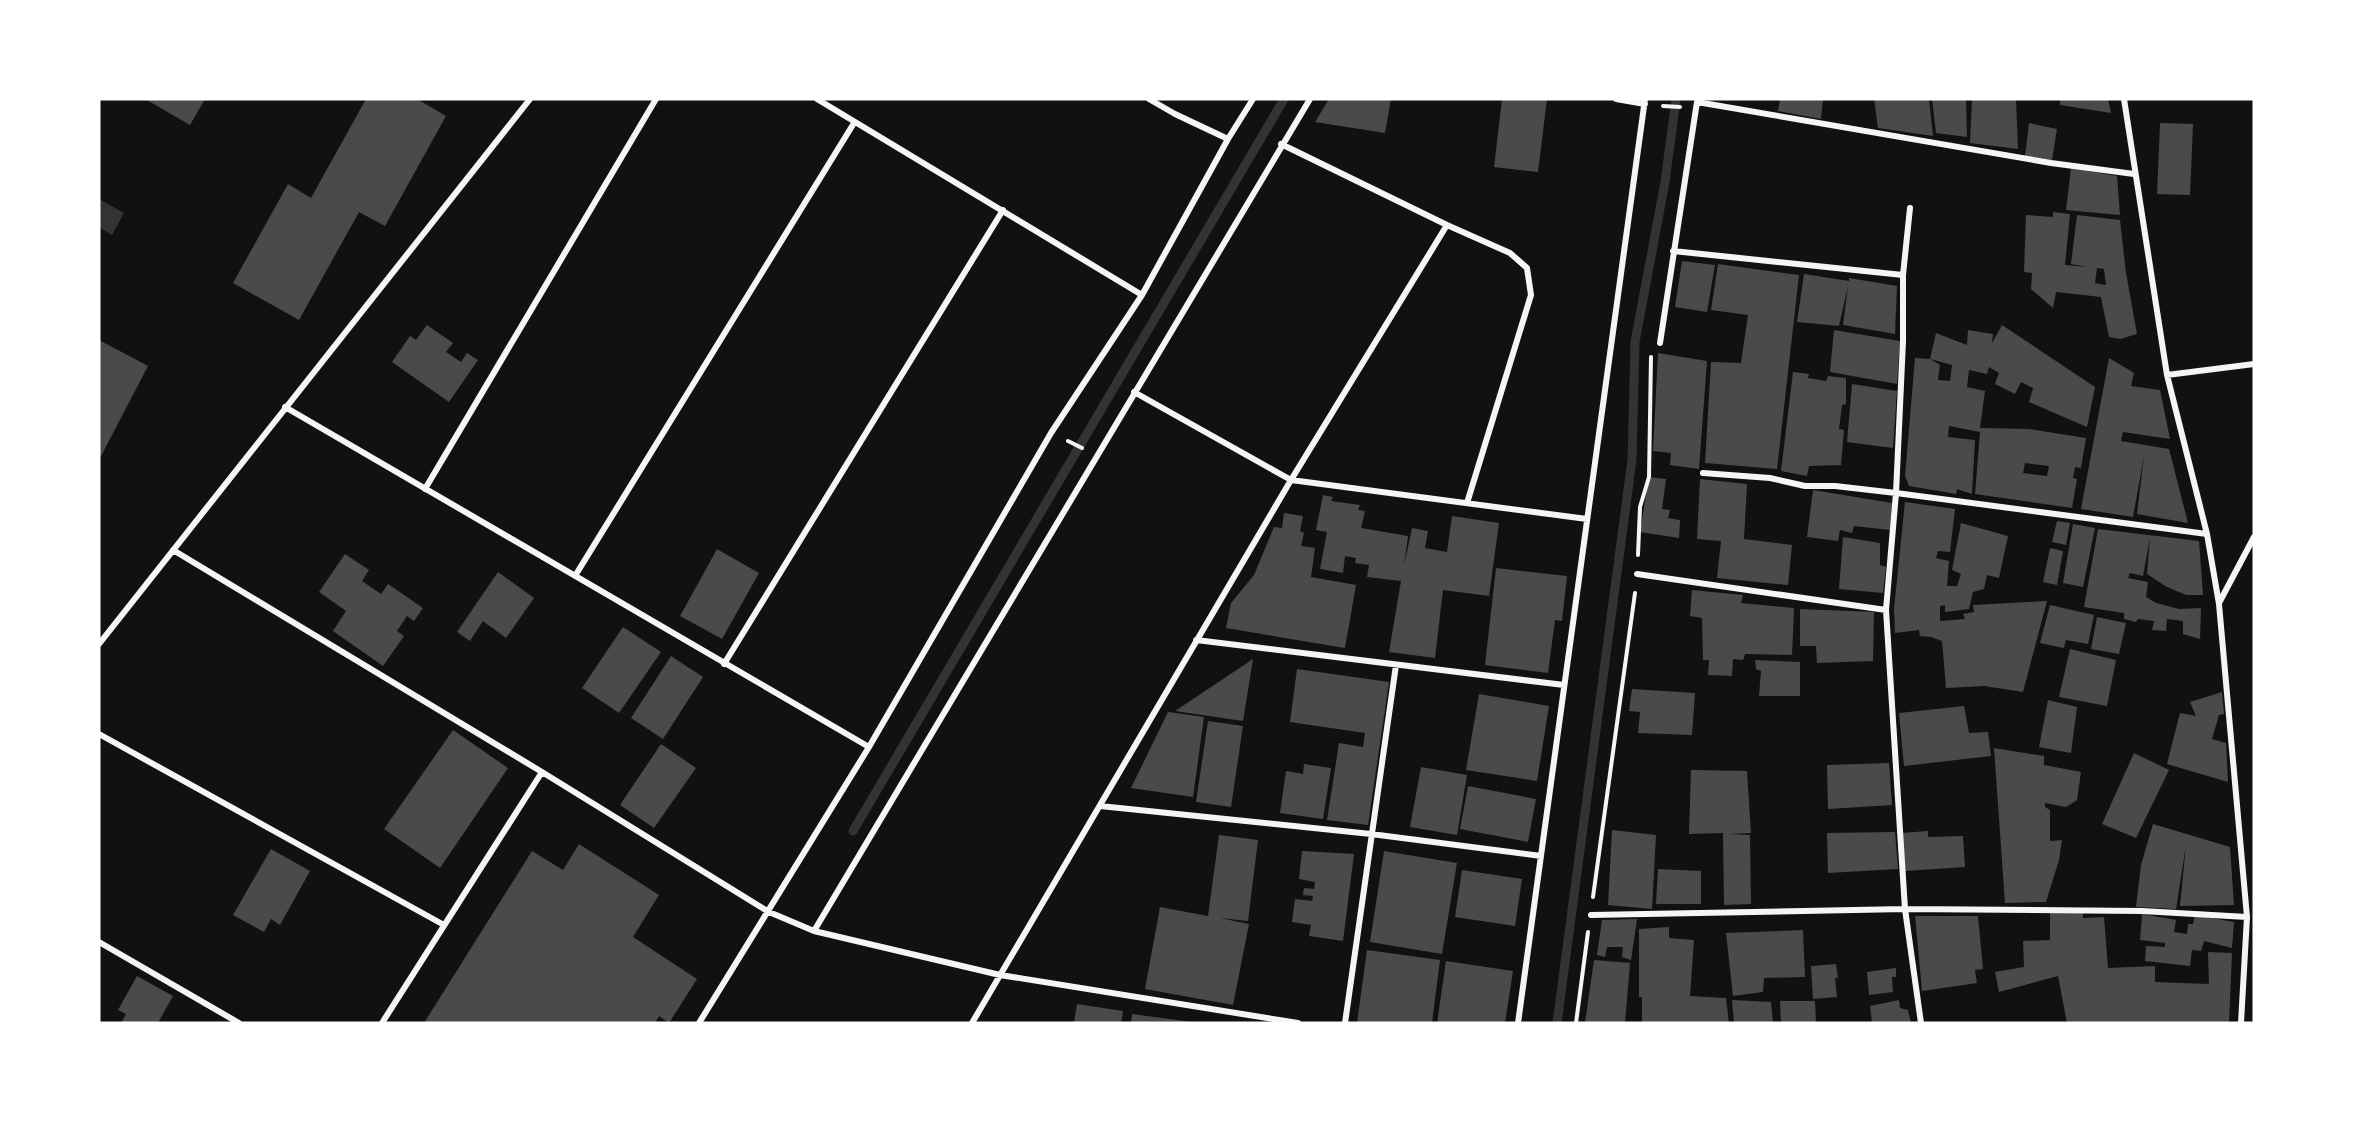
<svg xmlns="http://www.w3.org/2000/svg" width="2353" height="1122" viewBox="0 0 2353 1122" font-family="'Exo 2',sans-serif">
<rect width="100%" height="100%" fill="#111"/>
<!-- water -->
<path fill="#333" d="M 99,199 L 124,213 L 112,235 L 99,227 Z"/>
<g fill="none" stroke-linecap="round" stroke-linejoin="round">
<!-- stream -->
<path stroke="#333" stroke-width="9" d="M 853,831 L 1284,99
M 1557,1023 L 1632,460 L 1635,342 L 1665,182 L 1676,99"/>
</g>
<!-- building -->
<path fill="#4a4a4a" fill-rule="evenodd" d="M 145,99 L 205,99 L 190,125 Z
M 366,99 L 417,99 L 446,116 L 385,226 L 359,212 L 299,320 L 233,283 L 288,184 L 311,198 Z
M 1329,99 L 1391,99 L 1385,133 L 1315,122 Z
M 1502,99 L 1547,99 L 1538,172 L 1494,167 Z
M 1780,99 L 1823,99 L 1821,119 L 1778,111 Z
M 1874,99 L 1929,99 L 1933,136 L 1878,128 Z
M 1932,99 L 1966,99 L 1967,137 L 1936,133 Z
M 1972,99 L 2016,99 L 2018,149 L 1970,143 Z
M 2060,99 L 2108,99 L 2111,113 L 2060,105 Z
M 2029,123 L 2057,129 L 2052,160 L 2025,156 Z
M 2160,123 L 2193,124 L 2190,195 L 2157,194 Z
M 2071,168 L 2117,176 L 2120,215 L 2066,210 Z
M 2053,212 L 2070,214 L 2065,265 L 2088,267 L 2071,264 L 2077,215 L 2120,220 L 2126,273 L 2137,334 L 2120,339 L 2109,337 L 2101,297 L 2056,292 L 2053,308 L 2031,289 L 2032,273 L 2024,272 L 2026,215 L 2053,217 ZM 2097,268 L 2104,269 L 2106,285 L 2095,283 Z
M 1682,261 L 1715,265 L 1707,312 L 1675,307 Z
M 1718,264 L 1799,275 L 1777,469 L 1705,463 L 1711,362 L 1741,363 L 1748,315 L 1711,310 Z
M 1804,274 L 1849,281 L 1849,278 L 1897,286 L 1895,334 L 1843,325 L 1848,286 L 1839,326 L 1797,322 Z
M 427,325 L 453,343 L 446,352 L 461,362 L 467,353 L 478,360 L 449,402 L 392,362 L 410,336 L 416,340 Z
M 2002,325 L 2095,387 L 2087,427 L 2029,402 L 2033,388 L 2021,382 L 2015,394 L 1995,384 L 1999,373 L 1989,367 L 1987,374 L 1969,370 L 1967,387 L 1985,391 L 1980,428 L 2029,429 L 2086,438 L 2081,468 L 2075,467 L 2073,478 L 2077,479 L 2072,508 L 1975,494 L 1980,432 L 1949,426 L 1948,437 L 1975,440 L 1972,494 L 1957,489 L 1956,494 L 1909,486 L 1905,476 L 1915,358 L 1930,359 L 1940,365 L 1938,380 L 1950,381 L 1952,365 L 1930,359 L 1936,333 L 1967,345 L 1968,330 L 1993,334 L 1992,343 ZM 2025,463 L 2049,466 L 2047,476 L 2023,473 Z
M 1834,330 L 1900,341 L 1897,384 L 1830,372 Z
M 99,340 L 148,366 L 99,460 Z
M 1658,353 L 1707,361 L 1699,469 L 1670,465 L 1671,453 L 1653,451 Z
M 2109,358 L 2134,373 L 2131,386 L 2160,390 L 2170,439 L 2123,432 L 2121,441 L 2169,449 L 2188,523 L 2137,514 L 2144,456 L 2133,517 L 2081,509 Z
M 1793,372 L 1809,374 L 1808,378 L 1826,381 L 1828,376 L 1846,378 L 1846,404 L 1842,405 L 1839,429 L 1844,430 L 1841,465 L 1809,466 L 1807,476 L 1781,471 Z
M 1852,384 L 1897,391 L 1893,448 L 1847,442 Z
M 1649,477 L 1666,479 L 1662,509 L 1670,510 L 1668,518 L 1680,520 L 1679,538 L 1640,532 Z
M 1700,479 L 1747,484 L 1744,539 L 1792,545 L 1788,585 L 1717,578 L 1721,541 L 1697,539 Z
M 1813,490 L 1892,503 L 1890,530 L 1854,526 L 1852,533 L 1840,530 L 1838,541 L 1807,537 Z
M 1323,495 L 1333,497 L 1331,501 L 1360,505 L 1358,510 L 1365,511 L 1361,528 L 1408,536 L 1404,566 L 1412,528 L 1428,531 L 1425,548 L 1447,552 L 1452,516 L 1499,523 L 1489,596 L 1443,590 L 1435,658 L 1389,652 L 1401,581 L 1367,577 L 1369,565 L 1355,563 L 1356,558 L 1345,556 L 1343,573 L 1320,569 L 1327,532 L 1316,530 Z
M 1905,502 L 1955,509 L 1950,552 L 1938,551 L 1936,558 L 1949,561 L 1947,586 L 1957,586 L 1961,574 L 1952,570 L 1961,523 L 2008,536 L 1999,578 L 1987,575 L 1984,589 L 1973,592 L 1969,609 L 1945,612 L 1945,605 L 1940,606 L 1940,621 L 1965,619 L 1963,614 L 1974,612 L 1973,605 L 2047,601 L 2023,692 L 1984,686 L 1946,688 L 1942,641 L 1931,637 L 1920,636 L 1919,630 L 1895,633 L 1894,609 Z
M 1284,513 L 1303,516 L 1300,531 L 1304,533 L 1301,546 L 1315,548 L 1311,577 L 1356,585 L 1345,648 L 1226,628 L 1231,603 L 1254,575 L 1274,527 L 1282,528 Z
M 2057,521 L 2070,523 L 2066,545 L 2052,542 Z
M 2073,524 L 2095,528 L 2083,587 L 2063,583 Z
M 2098,529 L 2199,541 L 2203,595 L 2186,595 L 2167,587 L 2147,574 L 2150,538 L 2143,576 L 2130,573 L 2128,578 L 2148,582 L 2146,597 L 2156,603 L 2179,609 L 2201,608 L 2200,639 L 2183,634 L 2183,621 L 2167,619 L 2166,631 L 2152,630 L 2154,621 L 2138,619 L 2136,622 L 2124,619 L 2124,613 L 2084,607 Z
M 1843,537 L 1880,543 L 1880,565 L 1886,567 L 1883,593 L 1839,589 Z
M 2050,548 L 2063,551 L 2057,585 L 2043,582 Z
M 717,549 L 759,573 L 722,639 L 680,616 Z
M 345,554 L 369,570 L 362,581 L 381,594 L 388,584 L 423,608 L 414,621 L 407,616 L 397,631 L 404,636 L 383,666 L 333,631 L 346,611 L 319,592 Z
M 1496,568 L 1567,576 L 1562,621 L 1555,620 L 1548,673 L 1485,665 Z
M 498,572 L 534,598 L 506,638 L 483,621 L 470,641 L 457,632 Z
M 1692,590 L 1743,595 L 1741,603 L 1794,608 L 1792,655 L 1745,654 L 1743,660 L 1733,659 L 1732,676 L 1708,675 L 1709,660 L 1703,660 L 1702,618 L 1690,616 Z
M 2050,605 L 2094,615 L 2088,644 L 2066,640 L 2064,648 L 2040,643 Z
M 1800,609 L 1874,612 L 1873,661 L 1817,663 L 1816,646 L 1800,646 Z
M 2097,617 L 2126,623 L 2119,654 L 2091,649 Z
M 623,627 L 661,652 L 619,713 L 582,688 Z
M 2070,649 L 2116,660 L 2107,706 L 2059,697 Z
M 671,656 L 703,677 L 663,739 L 631,718 Z
M 1253,659 L 1243,721 L 1175,711 Z
M 1755,660 L 1800,662 L 1800,696 L 1759,696 L 1761,671 L 1756,669 Z
M 1297,669 L 1389,682 L 1368,825 L 1327,820 L 1339,743 L 1363,747 L 1365,733 L 1290,722 Z
M 1632,689 L 1695,693 L 1692,735 L 1638,733 L 1640,712 L 1629,711 Z
M 2222,692 L 2224,714 L 2219,715 L 2212,739 L 2226,743 L 2228,782 L 2167,764 L 2180,713 L 2196,716 L 2190,702 Z
M 1479,694 L 1549,706 L 1537,781 L 1466,770 Z
M 2048,700 L 2077,707 L 2071,753 L 2039,747 Z
M 1964,706 L 1969,733 L 1988,732 L 1991,756 L 1904,766 L 1899,713 Z
M 1168,712 L 1204,717 L 1193,797 L 1131,788 Z
M 1208,721 L 1243,726 L 1231,807 L 1196,802 Z
M 453,730 L 508,768 L 440,868 L 384,829 Z
M 661,744 L 696,768 L 654,828 L 620,805 Z
M 1994,748 L 2044,756 L 2044,765 L 2081,772 L 2077,800 L 2066,807 L 2045,803 L 2045,807 L 2050,810 L 2050,841 L 2062,840 L 2059,860 L 2046,902 L 2005,903 Z
M 2134,753 L 2169,770 L 2136,838 L 2102,824 Z
M 1889,763 L 1892,805 L 1828,809 L 1827,765 Z
M 1304,764 L 1331,768 L 1323,819 L 1280,813 L 1286,771 L 1303,774 Z
M 1421,767 L 1467,775 L 1457,835 L 1410,827 Z
M 1691,770 L 1747,771 L 1751,833 L 1730,834 L 1750,835 L 1751,904 L 1724,905 L 1723,833 L 1689,834 Z
M 1468,786 L 1536,799 L 1528,842 L 1460,829 Z
M 2153,824 L 2230,847 L 2234,905 L 2180,906 L 2186,845 L 2176,909 L 2136,907 L 2141,865 Z
M 1612,830 L 1656,835 L 1652,909 L 1608,905 Z
M 1928,831 L 1928,837 L 1963,836 L 1965,867 L 1905,871 L 1902,833 Z
M 1895,832 L 1898,869 L 1828,873 L 1827,833 Z
M 1219,835 L 1258,840 L 1248,921 L 1220,918 L 1249,924 L 1233,1005 L 1145,989 L 1160,907 L 1208,916 Z
M 579,844 L 659,895 L 633,937 L 697,979 L 669,1023 L 659,1016 L 655,1023 L 424,1023 L 532,851 L 563,870 Z
M 271,849 L 310,871 L 280,925 L 271,919 L 264,932 L 233,915 Z
M 1302,851 L 1354,854 L 1343,941 L 1309,936 L 1311,925 L 1292,922 L 1295,899 L 1312,901 L 1313,896 L 1303,895 L 1304,888 L 1314,889 L 1315,882 L 1299,879 Z
M 1384,851 L 1457,863 L 1442,954 L 1370,942 Z
M 1658,869 L 1701,871 L 1701,904 L 1656,904 Z
M 1462,870 L 1522,879 L 1515,926 L 1455,917 Z
M 2050,912 L 2083,913 L 2083,918 L 2104,917 L 2108,968 L 2155,966 L 2155,982 L 2209,984 L 2208,952 L 2232,953 L 2229,1023 L 2067,1023 L 2058,976 L 1999,992 L 1995,972 L 2024,967 L 2023,941 L 2050,940 Z
M 2142,914 L 2176,920 L 2174,932 L 2187,934 L 2188,924 L 2193,924 L 2195,915 L 2234,922 L 2232,948 L 2204,941 L 2201,951 L 2192,950 L 2190,966 L 2145,961 L 2146,946 L 2165,947 L 2165,943 L 2140,940 Z
M 1915,916 L 1978,916 L 1983,969 L 1975,970 L 1977,983 L 1922,991 Z
M 1637,919 L 1631,960 L 1622,957 L 1623,947 L 1607,947 L 1605,957 L 1597,955 L 1602,920 Z
M 1669,927 L 1669,938 L 1694,940 L 1690,996 L 1726,998 L 1729,1023 L 1642,1023 L 1642,997 L 1639,997 L 1639,929 Z
M 1803,930 L 1805,977 L 1764,978 L 1763,992 L 1733,996 L 1726,933 Z
M 1367,950 L 1440,960 L 1432,1023 L 1357,1023 Z
M 1594,960 L 1630,963 L 1625,1023 L 1585,1023 Z
M 1446,961 L 1513,971 L 1505,1023 L 1437,1023 Z
M 1836,964 L 1838,978 L 1835,978 L 1837,997 L 1813,999 L 1811,966 Z
M 1896,968 L 1896,977 L 1892,977 L 1893,992 L 1869,995 L 1867,972 Z
M 137,976 L 173,996 L 158,1023 L 121,1023 L 126,1014 L 118,1010 Z
M 1732,1000 L 1771,1002 L 1773,1023 L 1734,1023 Z
M 1899,1000 L 1900,1008 L 1908,1010 L 1911,1023 L 1872,1023 L 1870,1006 Z
M 1780,1001 L 1815,1001 L 1816,1023 L 1781,1023 Z
M 1077,1004 L 1123,1011 L 1121,1023 L 1074,1023 Z
M 1132,1014 L 1192,1022 L 1192,1023 L 1131,1023 Z"/>
<g fill="none" stroke-linecap="round" stroke-linejoin="round">
<!-- path -->
<path stroke="#f5f5f5" stroke-width="4" d="M 1663,106 L 1680,107
M 1068,441 L 1082,448
M 1638,555 L 1640,507 L 1649,477 L 1651,357
M 1593,897 L 1635,593
M 1576,1023 L 1588,932"/>
<!-- minor -->
<path stroke="#f5f5f5" stroke-width="6" d="M 817,99 L 1142,295
M 1149,99 L 1175,114 L 1228,139 L 1253,99
M 1616,99 L 1645,104
M 2124,99 L 2167,375 L 2207,534 L 2219,604 L 2247,917 L 2241,1023
M 1281,144 L 1447,225 L 1510,253 L 1527,268 L 1531,295 L 1467,503
M 1910,208 L 1903,275 L 1903,341 L 1896,493 L 1886,610 L 1905,909 L 1921,1023
M 1673,251 L 1903,275
M 1660,343 L 1697,102 L 2051,163 L 2134,174
M 2167,375 L 2254,364
M 1134,392 L 1291,480 L 1587,519
M 285,407 L 869,747
M 1703,473 L 1770,478 L 1805,486 L 1835,486 L 1896,493 L 2207,534
M 425,489 L 656,99
M 173,550 L 542,772 L 769,912 L 814,931 L 1000,975 L 1298,1023
M 1637,574 L 1886,610
M 575,576 L 854,123
M 2219,603 L 2254,537
M 1196,640 L 1564,685
M 99,644 L 530,99
M 724,664 L 1003,210
M 99,734 L 444,925
M 1100,806 L 1371,834 L 1541,856
M 1591,915 L 1905,909 L 2142,911 L 2247,917
M 814,931 L 1310,99
M 99,942 L 239,1023
M 382,1023 L 542,772
M 699,1023 L 869,747 L 1051,433 L 1142,295 L 1228,139
M 972,1023 L 1291,480 L 1447,225
M 1345,1023 L 1396,665
M 1518,1023 L 1645,99"/>
</g>
<!-- border -->
<rect width="2353" height="1122" fill="none" stroke="#ffffff" stroke-width="201"/>
</svg>
